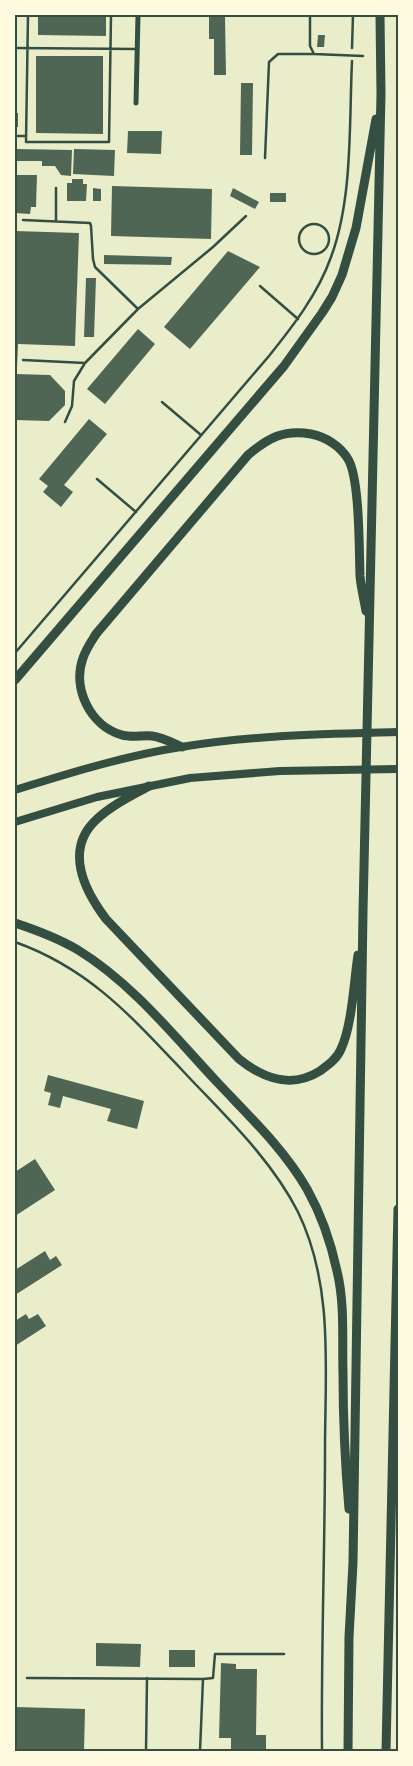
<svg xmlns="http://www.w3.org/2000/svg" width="413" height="1766" viewBox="0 0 413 1766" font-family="Roboto,sans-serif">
<rect width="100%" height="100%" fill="#e9edc9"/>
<!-- building -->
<path fill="#4f6655" d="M 38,15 L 106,15 L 106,36 L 38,35 Z
M 280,15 L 298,15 L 298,17 L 280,17 Z
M 209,17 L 225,17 L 226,75 L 214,75 L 214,39 L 209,39 Z
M 318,35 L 325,35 L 324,47 L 317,47 Z
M 36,56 L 103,56 L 103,134 L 36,133 Z
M 241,83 L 253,83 L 252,155 L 240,155 Z
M 15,113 L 18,113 L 18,127 L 15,127 Z
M 128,131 L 162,131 L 161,154 L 127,153 Z
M 15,149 L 72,150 L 71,176 L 61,175 L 55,166 L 42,166 L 42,161 L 15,161 Z
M 74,149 L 115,150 L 114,176 L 73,174 Z
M 15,175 L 37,175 L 36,207 L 31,207 L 30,214 L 15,213 Z
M 72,179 L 83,179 L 83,184 L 87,184 L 86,201 L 67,201 L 67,183 L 72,183 Z
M 112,186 L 212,189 L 211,239 L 111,236 Z
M 93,188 L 101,189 L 101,201 L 93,201 Z
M 233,188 L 259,202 L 255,209 L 230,196 Z
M 270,193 L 286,193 L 286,202 L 270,202 Z
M 15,231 L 79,233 L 75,346 L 18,344 L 17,368 L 15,368 Z
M 228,251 L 260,267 L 190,349 L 164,327 Z
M 104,255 L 172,257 L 171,265 L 104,264 Z
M 86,278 L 96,278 L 94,337 L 84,337 Z
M 138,329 L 155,344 L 105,404 L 87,389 Z
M 15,374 L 50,375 L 65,391 L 65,405 L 49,421 L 15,420 Z
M 89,419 L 107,434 L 64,485 L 73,492 L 61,507 L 43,492 L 48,486 L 39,479 Z
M 48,1075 L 144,1101 L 137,1129 L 107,1121 L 111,1109 L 63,1096 L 60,1108 L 48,1105 L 51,1093 L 44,1091 Z
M 35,1159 L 55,1190 L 15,1216 L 15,1172 Z
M 45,1251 L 50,1260 L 56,1256 L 62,1265 L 15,1295 L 15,1270 Z
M 26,1314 L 29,1319 L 38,1314 L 46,1326 L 15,1346 L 15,1321 Z
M 96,1643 L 141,1644 L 140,1667 L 96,1666 Z
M 169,1650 L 195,1650 L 195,1667 L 169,1667 Z
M 221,1663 L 236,1664 L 236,1669 L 257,1669 L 256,1735 L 266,1735 L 266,1751 L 231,1751 L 231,1738 L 219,1738 Z
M 15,1707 L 85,1709 L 84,1751 L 15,1751 Z"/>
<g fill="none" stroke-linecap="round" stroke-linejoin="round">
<!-- path -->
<path stroke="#344e41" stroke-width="2.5" d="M 352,48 L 353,15
M 260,286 L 298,319
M 162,402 L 201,435
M 97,479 L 136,512
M 15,653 L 269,356 C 293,326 318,294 331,257 C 353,198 349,124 352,61
M 15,942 C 88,968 130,1015 182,1070 C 223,1114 270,1157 298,1212 C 334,1286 325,1369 325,1449 C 325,1550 321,1650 322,1751"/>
<!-- service -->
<path stroke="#344e41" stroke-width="2.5" d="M 28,15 L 26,142 L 109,142 L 111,15
M 310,15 L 310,46 L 314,54 L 363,56
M 15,48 L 136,49
M 15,136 L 25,136
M 265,158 L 269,62 L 278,54 L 314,54
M 23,220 L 90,223 L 91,226 L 93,259 L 95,267 L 138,309
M 56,221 L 56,188
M299 239a15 15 0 1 1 30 0a15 15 0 1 1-30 0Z
M 23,360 L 85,363
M 65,422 L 72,406 L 74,381 L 85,363 L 138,309 L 213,247 L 246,216
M 27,1678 L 203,1679
M 146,1751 L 147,1678
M 200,1751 L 203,1679 L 213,1678 L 215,1654 L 284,1654"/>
<!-- minor -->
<path stroke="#344e41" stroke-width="5" d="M 136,103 L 138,15"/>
<!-- primary -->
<path stroke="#344e41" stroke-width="8" d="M 15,790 C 70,773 124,756 181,747 C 253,735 326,734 398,732
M 15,822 L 97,797 L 190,778 L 280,771 L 398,769"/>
<!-- trunk -->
<path stroke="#344e41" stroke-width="9" d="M 15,680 L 284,366 L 322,313 L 332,297 L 342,275 L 356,228 L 376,119
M 182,747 C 173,743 162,737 152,736 C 142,735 132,738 122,735 C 90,726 72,688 83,658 C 86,649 91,642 96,634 L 248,455 C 268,438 284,429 311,434 C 326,437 340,446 348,459 C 360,479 359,550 360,576 C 361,588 364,599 366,611
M 149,786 C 131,796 112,805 97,819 C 64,849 84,890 106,919 L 239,1059 C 264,1079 291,1089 320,1071 C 328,1065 337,1059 341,1049 C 352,1026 354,981 358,955
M 15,923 C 36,930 58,938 78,950 C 132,983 174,1036 217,1082 C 249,1116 284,1149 307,1189 C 321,1214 331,1243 337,1271 C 345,1304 342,1339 343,1373 C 343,1418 345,1463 349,1509
M 348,1751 L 349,1637 L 353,1563 L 363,912 L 381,94 L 380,15
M 386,1751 L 398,1209"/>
</g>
<!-- border -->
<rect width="413" height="1766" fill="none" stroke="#fefae0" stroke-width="32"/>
<rect x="16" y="16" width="381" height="1734" fill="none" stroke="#344e41" stroke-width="2"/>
</svg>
